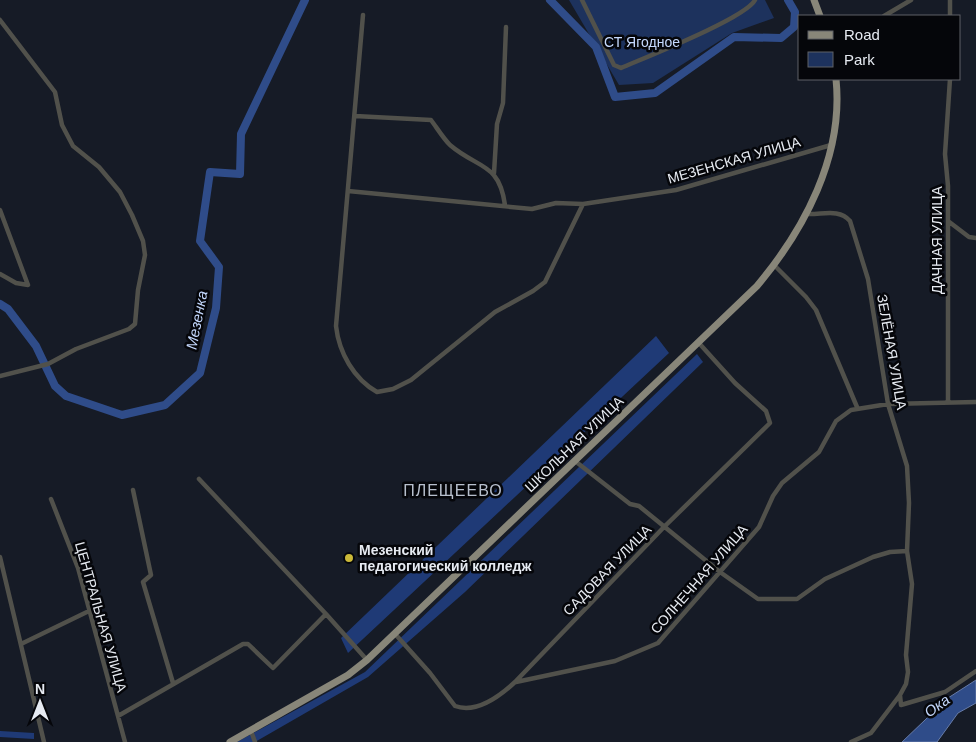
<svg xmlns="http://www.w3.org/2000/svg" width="976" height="742" viewBox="0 0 976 742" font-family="Helvetica,sans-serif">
<rect width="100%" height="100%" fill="#161b26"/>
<!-- green -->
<path fill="#1d325d" d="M 569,0 L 765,0 L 774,18 L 732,33 L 653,83 L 619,85 Z"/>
<!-- forest -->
<path fill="#1f3a76" d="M 656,336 L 669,353 L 348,653 L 341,638 Z
M 697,354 L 703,362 L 465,592 L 368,677 L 255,742 L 237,742 L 365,672 Z
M 0,731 L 34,733 L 34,739 L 0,737 Z"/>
<!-- water -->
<path fill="#2f4c89" stroke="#667ba8" d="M 976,680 L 976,703 L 958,713 L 937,742 L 902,742 L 948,698 Z"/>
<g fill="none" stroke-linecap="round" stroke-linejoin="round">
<!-- river -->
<path stroke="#2f4c89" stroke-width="8" d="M 550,0 L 596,47 L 615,97 L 655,93 L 734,37 L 781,38 L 794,27 L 795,12 L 788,0
M 0,304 L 8,309 L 36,346 L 55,386 L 66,396 L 122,415 L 165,405 L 200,373 L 216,308 L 219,267 L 200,241 L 210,172 L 240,174 L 241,134 L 305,0"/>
<!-- street -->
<path stroke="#51514b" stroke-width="4.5" d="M 582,0 L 614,65 L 621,68 C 644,58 746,18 755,0
M 950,0 L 950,16
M 363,15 L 336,326 C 339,353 354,379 377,392 L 393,389 L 411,380 L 495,312 L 533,291 L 545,282 L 583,204
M 884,16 L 911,0
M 0,20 L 55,92 L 62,125 L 73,146 L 99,167 L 120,192 L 132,215 L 143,241 L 145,255 L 138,290 L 135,324 L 129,329 L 76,349 L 48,364 L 0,376
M 355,116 L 431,120 C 437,128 443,138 450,145 C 478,169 499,162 505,205
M 494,173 L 497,124 L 503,103 L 506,27
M 348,191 L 532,209 L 556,203 L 583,204 L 676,190 L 831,145
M 0,210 L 28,285 L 16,283 L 0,274
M 807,214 C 822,215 839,208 850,221 L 868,279 L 888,404 L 907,466 L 909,503 L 907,551 L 912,584 L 906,655 L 908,672 L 906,684 L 900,695 L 901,705 L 945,692 L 976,671
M 948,221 L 969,237 L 976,238
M 774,265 L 806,297 L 816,310 L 857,407
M 948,402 L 948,186 L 945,154 L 950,79
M 575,461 L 630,504 L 639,506 L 720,572 L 758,599 L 797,599 L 825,579 L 873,557 L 890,552 L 907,551
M 199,479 L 326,614
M 133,490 L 151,575 L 143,582 L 173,683
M 51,499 L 78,568 L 125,742
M 0,557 L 44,742
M 396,635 L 430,673 L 455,706 C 477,714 500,696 515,682 L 664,527 L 770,423 L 766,411 L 735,383 L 698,342
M 21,644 L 89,611
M 516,682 L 615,661 L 658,643 L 759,527 L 773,496 L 782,483 L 819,452 L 836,421 L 851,410 L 888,404 L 976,402
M 118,716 L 243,644 L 248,644 L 273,668 L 326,614 L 367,660
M 251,731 L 255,742
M 851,742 L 871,733 L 900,695"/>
<!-- primary -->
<path stroke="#888679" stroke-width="7" d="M 814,0 L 820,16
M 230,742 L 348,675 L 367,660 L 757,286 C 804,230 844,156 836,79"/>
</g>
<!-- markers -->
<circle fill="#cbb939" stroke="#05060a" stroke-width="2" cx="349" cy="558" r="5"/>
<g text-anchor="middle" stroke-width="5" stroke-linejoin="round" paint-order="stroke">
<!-- park labels -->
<g font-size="14" fill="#c6dafe" stroke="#05060a">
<text x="642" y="47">СТ Ягодное</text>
</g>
<!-- street labels -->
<g font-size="14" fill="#e6eaf1" stroke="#05060a">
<text transform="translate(734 160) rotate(-16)" y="5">МЕЗЕНСКАЯ УЛИЦА</text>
<text transform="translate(937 240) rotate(-90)" y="5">ДАЧНАЯ УЛИЦА</text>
<text transform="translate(892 352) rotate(80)" y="5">ЗЕЛЁНАЯ УЛИЦА</text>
<text transform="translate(574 444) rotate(-44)" y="5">ШКОЛЬНАЯ УЛИЦА</text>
<text transform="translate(607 570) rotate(-46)" y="5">САДОВАЯ УЛИЦА</text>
<text transform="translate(699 579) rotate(-49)" y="5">СОЛНЕЧНАЯ УЛИЦА</text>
<text transform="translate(101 617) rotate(74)" y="5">ЦЕНТРАЛЬНАЯ УЛИЦА</text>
</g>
<!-- poi labels -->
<g font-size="14" font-weight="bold" fill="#e6eaf1" stroke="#05060a" text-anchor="start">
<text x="359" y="555">Мезенский<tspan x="359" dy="16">педагогический колледж</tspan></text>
</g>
<!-- water labels -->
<g font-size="15" font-style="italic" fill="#c3d7fc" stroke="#05060a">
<text transform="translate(197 320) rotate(-79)" y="5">Мезенка</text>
<text transform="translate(937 706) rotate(-36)" y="5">Ока</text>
</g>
<!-- quarter labels -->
<g font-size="16" letter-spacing="1" fill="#b7bfcd" stroke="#05060a">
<text x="453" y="496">ПЛЕЩЕЕВО</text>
</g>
</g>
<!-- legend -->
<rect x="798" y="15" width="162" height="65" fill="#05060a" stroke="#5f6166"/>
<rect x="808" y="31" width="25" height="8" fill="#888679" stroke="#5f6166"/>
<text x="844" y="40" font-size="15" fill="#e6eaf1">Road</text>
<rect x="808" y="52" width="25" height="15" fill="#1d325d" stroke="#5f6166"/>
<text x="844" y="65" font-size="15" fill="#e6eaf1">Park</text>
<!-- north arrow -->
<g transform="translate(40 702)" stroke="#05060a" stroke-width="4" paint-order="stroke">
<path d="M0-4L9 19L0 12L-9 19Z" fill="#e6eaf1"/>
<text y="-8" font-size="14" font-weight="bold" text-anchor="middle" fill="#e6eaf1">N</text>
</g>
</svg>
